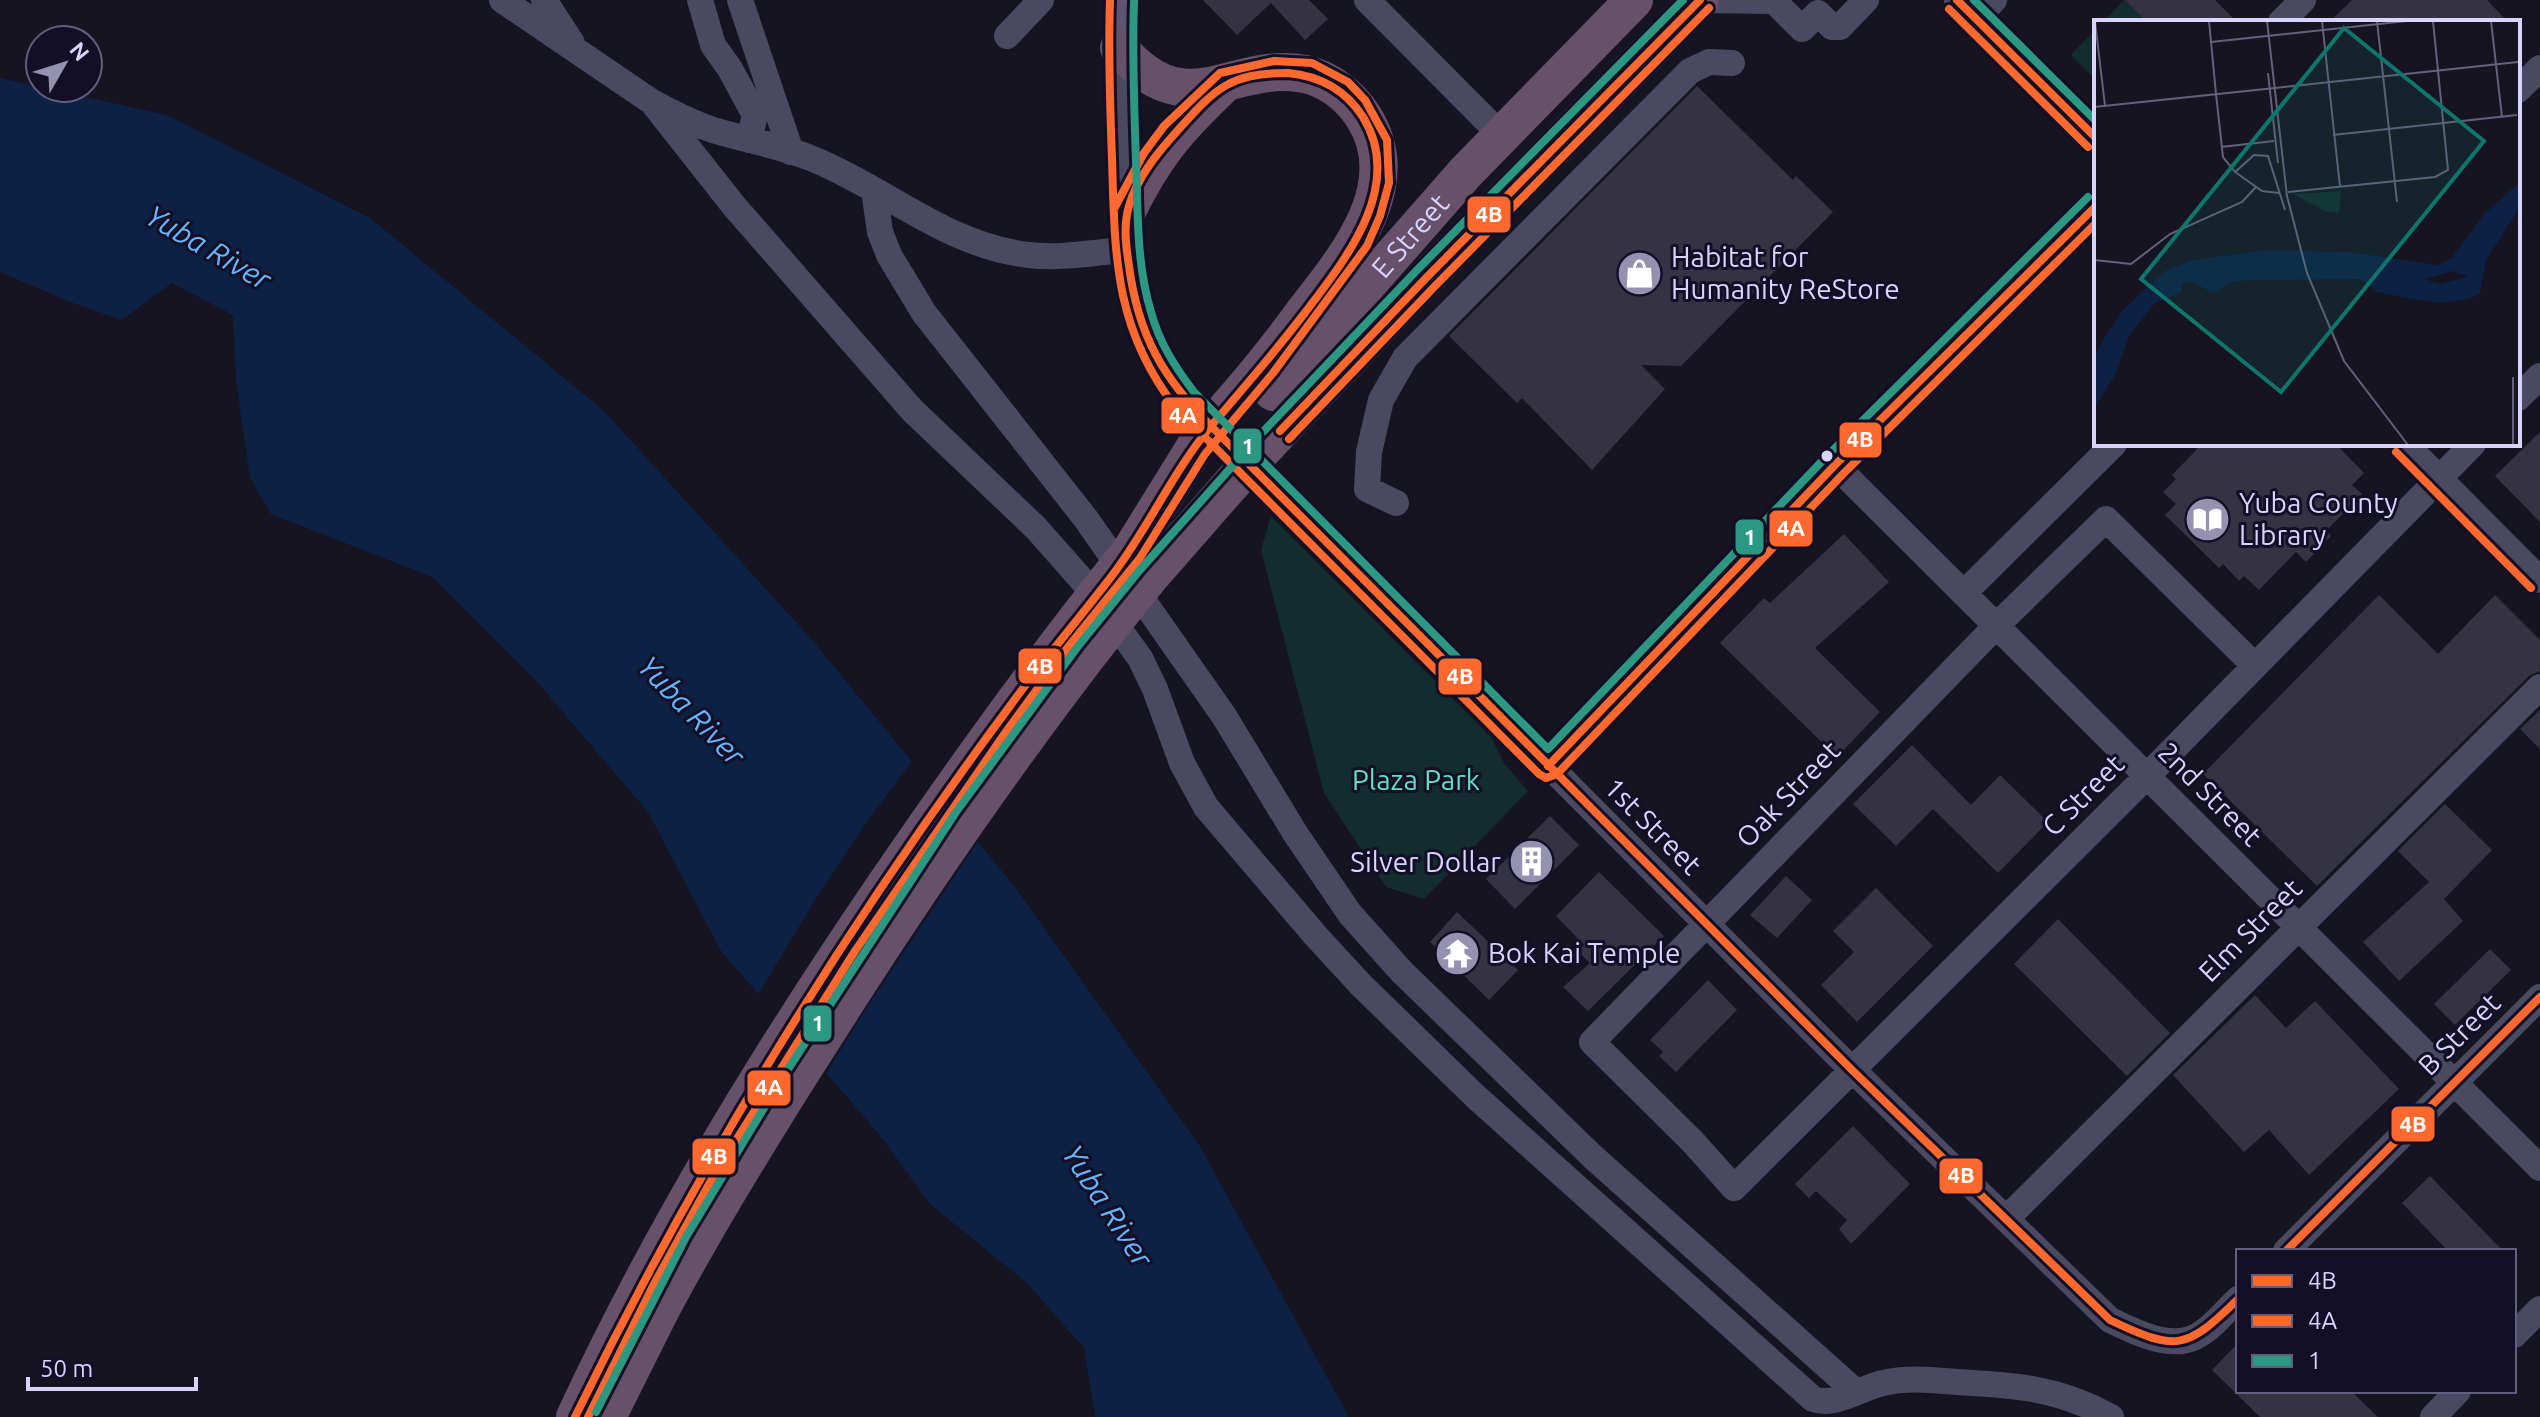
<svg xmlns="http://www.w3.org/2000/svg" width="2540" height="1417" viewBox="0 0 2540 1417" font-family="Ubuntu,sans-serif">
<rect width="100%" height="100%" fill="#161421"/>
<!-- green -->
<path fill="#132c2d" d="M 2124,0 L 2134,0 L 2156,22 L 2103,22 Z
M 2096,29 L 2096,80 L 2071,55 Z
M 1271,516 L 1491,737 L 1504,763 L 1528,791 L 1424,899 L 1386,887 L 1324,793 L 1261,550 Z"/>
<!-- water -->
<path fill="#0d2144" d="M 0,78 L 167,115 L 370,218 L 604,411 L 813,641 L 1014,886 L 1199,1145 L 1349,1417 L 1095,1417 L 1084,1348 L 1027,1283 L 931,1205 L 878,1133 L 721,951 L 648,812 L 539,684 L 432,577 L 271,514 L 250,478 L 236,381 L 233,315 L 172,283 L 122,320 L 70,302 L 0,272 Z"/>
<!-- pier -->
<path fill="#161421" d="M 914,758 L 980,838 L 869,1004 L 824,1077 L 756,998 L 815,900 L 868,820 Z"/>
<!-- building -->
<path fill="#343243" d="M 1203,0 L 1309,0 L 1328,19 L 1305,40 L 1271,3 L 1237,35 Z
M 2125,0 L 2215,0 L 2237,22 L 2147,22 Z
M 2352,0 L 2487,0 L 2508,22 L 2329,22 Z
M 1697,86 L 1793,180 L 1796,176 L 1833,212 L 1681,366 L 1641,365 L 1665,389 L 1592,470 L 1522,398 L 1517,403 L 1449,336 Z
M 2540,432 L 2540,522 L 2495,476 Z
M 2202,444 L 2336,444 L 2364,473 L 2352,485 L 2362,494 L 2326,531 L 2331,536 L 2306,562 L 2296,552 L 2259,590 L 2244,576 L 2239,581 L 2223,564 L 2219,568 L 2165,515 L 2176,504 L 2163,492 L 2176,479 L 2172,475 Z
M 1844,534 L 1889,582 L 1815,648 L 1880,712 L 1837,757 L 1720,643 L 1764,598 L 1770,603 Z
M 2379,595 L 2438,654 L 2495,595 L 2540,640 L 2540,671 L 2529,676 L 2317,886 L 2203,774 Z
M 2540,710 L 2540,749 L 2520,729 Z
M 1912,745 L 1971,805 L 2000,775 L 2048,822 L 1998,873 L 1933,809 L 1896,846 L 1853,804 Z
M 2445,804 L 2492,850 L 2444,899 L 2463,921 L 2399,981 L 2363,942 L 2429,882 L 2398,851 Z
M 1550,816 L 1579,845 L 1515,909 L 1486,879 Z
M 1599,872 L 1664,936 L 1588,1011 L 1563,987 L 1590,963 L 1577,951 L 1584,945 L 1556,916 Z
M 1786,876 L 1812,900 L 1777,938 L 1750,915 Z
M 1876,888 L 1933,946 L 1857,1022 L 1821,985 L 1854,952 L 1833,931 Z
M 1457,912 L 1518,970 L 1489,1000 L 1430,942 Z
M 2058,919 L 2170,1033 L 2127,1076 L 2014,964 Z
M 2490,949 L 2511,970 L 2455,1025 L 2434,1004 Z
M 1708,980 L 1737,1010 L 1676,1072 L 1659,1056 L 1663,1052 L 1650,1040 Z
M 2255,995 L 2286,1028 L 2315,1001 L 2399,1089 L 2309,1175 L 2269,1130 L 2244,1152 L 2173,1075 Z
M 1853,1126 L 1910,1184 L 1851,1244 L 1839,1229 L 1847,1220 L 1816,1191 L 1809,1198 L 1795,1184 Z
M 2430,1176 L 2503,1251 L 2448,1251 L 2402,1203 Z
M 2238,1343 L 2238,1391 L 2351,1391 L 2378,1417 L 2260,1417 L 2212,1370 Z"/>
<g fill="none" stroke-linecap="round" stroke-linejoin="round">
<!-- minor -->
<path stroke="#4a4962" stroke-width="26" d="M 502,0 L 652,102 C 672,113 692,123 713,130 C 746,140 781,146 813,159 C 887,189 947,246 1029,255 C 1061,259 1095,252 1127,250
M 544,0 L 572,43
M 700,0 L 713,45 L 730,69 L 755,115 L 749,140
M 740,0 L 791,152
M 1367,0 L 1501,135
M 1700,0 L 1774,1 L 1802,29 L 1818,13 L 1832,27 L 1840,27 L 1866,0
M 1957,0 L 2096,138
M 1976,19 L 1994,0
M 2281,22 L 2303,0
M 1007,36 L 1041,0
M 1119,48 C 1121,93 1123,137 1125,182 C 1128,264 1128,335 1185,400 L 1832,1050 L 2110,1320 C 2133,1331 2169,1350 2195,1337 C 2212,1329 2225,1311 2238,1299
M 2518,90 L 2540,68
M 652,102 L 734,206 L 912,410 L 1036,528 L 1089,588 L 1140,658 L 1155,689 L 1182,763 L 1206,807 L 1315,935 L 1361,985 L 1475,1096 L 1813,1399 C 1836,1407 1860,1388 1883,1383 C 1907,1377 1933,1380 1957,1382 C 2015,1385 2059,1388 2111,1417
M 874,190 L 880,232 L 889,255 L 924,313 L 1086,519 L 1224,716 L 1295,833 L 1350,914 L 1402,972 L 1593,1157 L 1856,1392
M 2518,398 L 2540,376
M 2405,444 L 2540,580
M 1835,465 L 2540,1168
M 1396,503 L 1367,489 L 1369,452 L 1381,400 L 1405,358 L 1690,71 L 1709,62 L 1732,63
M 1964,593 L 2114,444
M 2255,666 L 2106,519 L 1997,625 L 1592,1042 L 1693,1142 L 1734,1188 L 2147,776 L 2473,444
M 1548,766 L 1835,465 L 2096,206
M 2006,1219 L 2540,687
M 2286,1251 L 2540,997
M 2514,1335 L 2540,1309
M 2433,1417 L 2458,1391"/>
<!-- major -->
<path stroke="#5e5373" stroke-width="32" d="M 1119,48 L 1122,0"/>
<!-- highway -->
<g stroke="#67516a" stroke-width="38">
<path d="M 1119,48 C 1187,128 1231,60 1305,74 C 1329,79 1350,96 1363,116 C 1408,185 1346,258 1305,311 C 1281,344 1256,375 1229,406"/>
<path d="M 1126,213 C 1154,155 1177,129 1223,85"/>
<path id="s1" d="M 1273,392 L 1466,172 L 1634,0"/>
<path d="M 1268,444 L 1427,277 L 1700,0"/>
<path d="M 1130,552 L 1195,447"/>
<path d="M 1148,579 L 1232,483"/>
<path d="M 607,1417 L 660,1311"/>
</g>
<!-- highway-bridge -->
<path stroke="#67516a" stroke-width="38" d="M 1195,447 L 1229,406
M 1232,483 L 1268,444
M 660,1311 C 711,1215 769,1122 828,1030 C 927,874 1031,723 1148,579
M 575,1417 C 662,1230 770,1054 886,884 C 964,770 1043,659 1130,552"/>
<defs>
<path id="bus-1" d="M 1957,0 L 2096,138
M 1288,73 C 1320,76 1345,89 1363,117 C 1406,187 1344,261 1304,314 C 1274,353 1243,389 1211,426 C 1163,378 1138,335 1129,266 C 1126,246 1123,226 1129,206 C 1137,177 1159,151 1179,129 C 1216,88 1230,73 1288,73 Z
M 1211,426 L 1851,1069 L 2110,1320 C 2177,1352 2186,1350 2238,1299
M 1280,431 L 1427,277 L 1700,0
M 1548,766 L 1835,465 L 2096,206
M 2286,1251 L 2540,997
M 575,1417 C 697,1167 844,929 1010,706 C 1042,662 1078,620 1111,577 C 1148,529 1172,473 1211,426"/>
<path id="bus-2" d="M 1110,0 C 1108,53 1110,106 1112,159 C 1115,256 1114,328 1176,408 L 1539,774 L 1546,778 L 1557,774 L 1844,473 L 2096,223
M 1949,9 L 2088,147
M 1289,439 L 1436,285 L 1709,8
M 2396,452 L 2531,588
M 588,1417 L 654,1284 L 713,1177 L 855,951 L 1005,733 L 1068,647 L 1140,558 L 1205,454 L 1273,373 L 1367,246 L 1380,216 L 1389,183 L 1387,140 L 1365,100 L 1348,82 L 1312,63 L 1274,61 L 1220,73 L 1164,126 L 1144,153 L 1115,207"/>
<path id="bus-3" d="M 1974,0 L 2096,121
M 1134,1 C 1132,54 1134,107 1136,160 C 1138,210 1136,263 1151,312 C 1159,342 1175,367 1194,392 L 1548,749 L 1826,457 L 2088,197
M 596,1412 L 686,1237 L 779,1083 L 956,812 L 1079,645 L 1139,571 L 1259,436 L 1418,269 L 1683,0"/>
</defs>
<!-- bus-1 casing -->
<use href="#bus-1" stroke="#130f26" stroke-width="14"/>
<!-- bus-2 casing -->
<use href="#bus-2" stroke="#130f26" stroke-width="14"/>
<!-- bus-3 casing -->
<use href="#bus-3" stroke="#130f26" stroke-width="14"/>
<!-- bus-1 -->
<use href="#bus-1" stroke="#ff692f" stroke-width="8"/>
<!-- bus-2 -->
<use href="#bus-2" stroke="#ff692f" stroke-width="8"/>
<!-- bus-3 -->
<use href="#bus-3" stroke="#2d9881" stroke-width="8"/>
</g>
<!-- icons -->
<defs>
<symbol id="shop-disc" viewBox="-11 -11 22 22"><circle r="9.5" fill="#9591b1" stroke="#130f26"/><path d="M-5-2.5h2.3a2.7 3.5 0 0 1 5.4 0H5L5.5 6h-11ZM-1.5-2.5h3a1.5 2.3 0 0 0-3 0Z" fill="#fff"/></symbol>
<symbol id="library-disc" viewBox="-11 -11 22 22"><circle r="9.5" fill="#9591b1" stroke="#130f26"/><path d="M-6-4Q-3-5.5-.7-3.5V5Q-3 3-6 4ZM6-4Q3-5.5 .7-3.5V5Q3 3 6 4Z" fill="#fff"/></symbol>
<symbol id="building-disc" viewBox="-11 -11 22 22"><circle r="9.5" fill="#9591b1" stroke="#130f26"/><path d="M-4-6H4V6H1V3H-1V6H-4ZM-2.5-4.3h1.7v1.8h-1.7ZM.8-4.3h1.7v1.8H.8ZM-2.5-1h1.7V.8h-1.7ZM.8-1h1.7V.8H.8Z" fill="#fff"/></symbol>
<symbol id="temple-disc" viewBox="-11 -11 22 22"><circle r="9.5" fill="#9591b1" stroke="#130f26"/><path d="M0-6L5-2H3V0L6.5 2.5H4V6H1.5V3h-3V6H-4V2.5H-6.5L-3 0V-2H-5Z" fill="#fff"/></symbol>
</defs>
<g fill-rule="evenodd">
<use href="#shop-disc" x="1614" y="248" width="51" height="51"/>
<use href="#library-disc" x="2182" y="494" width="51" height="51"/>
<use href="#building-disc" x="1506" y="836" width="51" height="51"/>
<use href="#temple-disc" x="1432" y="928" width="51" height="51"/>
</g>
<!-- markers -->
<circle fill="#d9d4ff" stroke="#130f26" stroke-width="3" cx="1827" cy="456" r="7"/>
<g text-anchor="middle" stroke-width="6" stroke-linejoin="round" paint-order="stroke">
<!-- street labels -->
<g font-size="28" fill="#d9d4ff" stroke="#130f26">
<text dy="10" stroke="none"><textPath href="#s1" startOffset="208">E Street</textPath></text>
<text transform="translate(1788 794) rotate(-46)" y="10">Oak Street</text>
<text transform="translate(2210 794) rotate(45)" y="10">2nd Street</text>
<text transform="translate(2083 795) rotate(-45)" y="10">C Street</text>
<text transform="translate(1653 826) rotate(45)" y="10">1st Street</text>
<text transform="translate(2250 930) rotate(-45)" y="10">Elm Street</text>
<text transform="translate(2459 1034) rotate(-45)" y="10">B Street</text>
</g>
<!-- poi labels -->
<g font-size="28" fill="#d9d4ff" stroke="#130f26" text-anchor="start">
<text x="1671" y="267">Habitat for<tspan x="1671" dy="32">Humanity ReStore</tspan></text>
<text x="2239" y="513">Yuba County<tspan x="2239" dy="32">Library</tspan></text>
<text x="1501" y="872" text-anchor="end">Silver Dollar</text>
<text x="1488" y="963">Bok Kai Temple</text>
</g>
<!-- park labels -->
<g font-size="28" fill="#5fe0c0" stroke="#130f26">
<text x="1416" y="790">Plaza Park</text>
</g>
<!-- water labels -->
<g font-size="30" font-style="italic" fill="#62b6ff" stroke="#130f26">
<text transform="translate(208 248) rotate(30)" y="10">Yuba River</text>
<text transform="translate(691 711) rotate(46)" y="10">Yuba River</text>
<text transform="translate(1107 1206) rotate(57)" y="10">Yuba River</text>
</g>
</g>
<!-- overview -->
<g transform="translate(2094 20)">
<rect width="426" height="426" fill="#161421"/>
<path d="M 247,171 L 245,193 L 231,191 L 199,174 Z" fill="#132c2d"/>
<path d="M 426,162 L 426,187 L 392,240 L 386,273 L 376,279 L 347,283 L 309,277 L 282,272 L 267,259 L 157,260 L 138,262 L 119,273 L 96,261 L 88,264 L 88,272 L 61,283 L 36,314 L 21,355 L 0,388 L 0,337 L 11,317 L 29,290 L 71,251 L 98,240 L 175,230 L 256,232 L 343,245 L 358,238 L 390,194 ZM 359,251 L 374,257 L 346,264 L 330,259 Z" fill="#0d2144" fill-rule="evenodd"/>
<path fill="none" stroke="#64617a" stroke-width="2" d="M 1,1 L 11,86M 115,1 L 122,74M 173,1 L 193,176 L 213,253 L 250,341 L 314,425M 228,1 L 246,167M 283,1 L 303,182M 397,1 L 408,97M 117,22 L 313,1M 174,53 L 184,143M 181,68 L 424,42M 122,74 L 129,137 L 141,152M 0,87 L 181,68M 239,115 L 423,95M 127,127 L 180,121M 141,152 L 168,171 L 185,173M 141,152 L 160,135 L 174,136 L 191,190M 194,172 L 341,157 L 354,150 L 339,1M 0,240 L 37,244 L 76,214 L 148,182 L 162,167M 419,357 L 419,425"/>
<path fill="#0f766e" fill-opacity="0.15" stroke="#0f766e" stroke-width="4" d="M 250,8 L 390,121 L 187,372 L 47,259 Z"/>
<rect width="426" height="426" fill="none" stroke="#d9d4ff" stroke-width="4"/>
</g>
<g stroke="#130f26" stroke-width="3">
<rect x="1466" y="195" width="46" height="39" rx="8" fill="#ff692f"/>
<rect x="1160" y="396" width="46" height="39" rx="8" fill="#ff692f"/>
<rect x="1838" y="421" width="45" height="38" rx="8" fill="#ff692f"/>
<rect x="1232" y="427" width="31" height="38" rx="8" fill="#2d9881"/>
<rect x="1768" y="509" width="46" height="39" rx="8" fill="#ff692f"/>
<rect x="1734" y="518" width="31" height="38" rx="8" fill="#2d9881"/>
<rect x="1017" y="647" width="46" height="38" rx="8" fill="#ff692f"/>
<rect x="1437" y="657" width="46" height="39" rx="8" fill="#ff692f"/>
<rect x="802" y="1004" width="31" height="39" rx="8" fill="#2d9881"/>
<rect x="746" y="1069" width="46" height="38" rx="8" fill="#ff692f"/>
<rect x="2390" y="1105" width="46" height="38" rx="8" fill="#ff692f"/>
<rect x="691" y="1137" width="46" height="39" rx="8" fill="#ff692f"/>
<rect x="1938" y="1157" width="46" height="38" rx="8" fill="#ff692f"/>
</g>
<g font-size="22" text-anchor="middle" font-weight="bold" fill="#fff">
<text x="1489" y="222">4B</text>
<text x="1183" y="423">4A</text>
<text x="1860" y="447">4B</text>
<text x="1248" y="454">1</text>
<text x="1791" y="536">4A</text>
<text x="1750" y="545">1</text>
<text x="1040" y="674">4B</text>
<text x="1460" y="684">4B</text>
<text x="818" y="1031">1</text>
<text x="769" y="1095">4A</text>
<text x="2413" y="1132">4B</text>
<text x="714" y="1164">4B</text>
<text x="1961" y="1183">4B</text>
</g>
<!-- legend -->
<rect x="2236" y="1249" width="280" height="144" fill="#130f26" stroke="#625e7d" stroke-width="2"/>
<rect x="2252" y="1275" width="40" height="12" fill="#ff692f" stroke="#625e7d" stroke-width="2"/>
<text x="2308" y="1289" font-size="24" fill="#d9d4ff">4B</text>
<rect x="2252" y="1315" width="40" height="12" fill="#ff692f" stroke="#625e7d" stroke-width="2"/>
<text x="2308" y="1329" font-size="24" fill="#d9d4ff">4A</text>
<rect x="2252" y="1355" width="40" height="12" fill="#2d9881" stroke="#625e7d" stroke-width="2"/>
<text x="2308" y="1369" font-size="24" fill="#d9d4ff">1</text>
<!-- north arrow -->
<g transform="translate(64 64) rotate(51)"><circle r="38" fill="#130f26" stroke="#625e7d" stroke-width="2"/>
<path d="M0-6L14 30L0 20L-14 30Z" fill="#9591b1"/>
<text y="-12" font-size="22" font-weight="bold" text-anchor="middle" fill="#d9d4ff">N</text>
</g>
<!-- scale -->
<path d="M28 1377v12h168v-12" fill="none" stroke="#d9d4ff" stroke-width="4"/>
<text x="40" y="1377" font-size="24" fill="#d9d4ff" stroke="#130f26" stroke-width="6" paint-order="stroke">50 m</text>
</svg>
